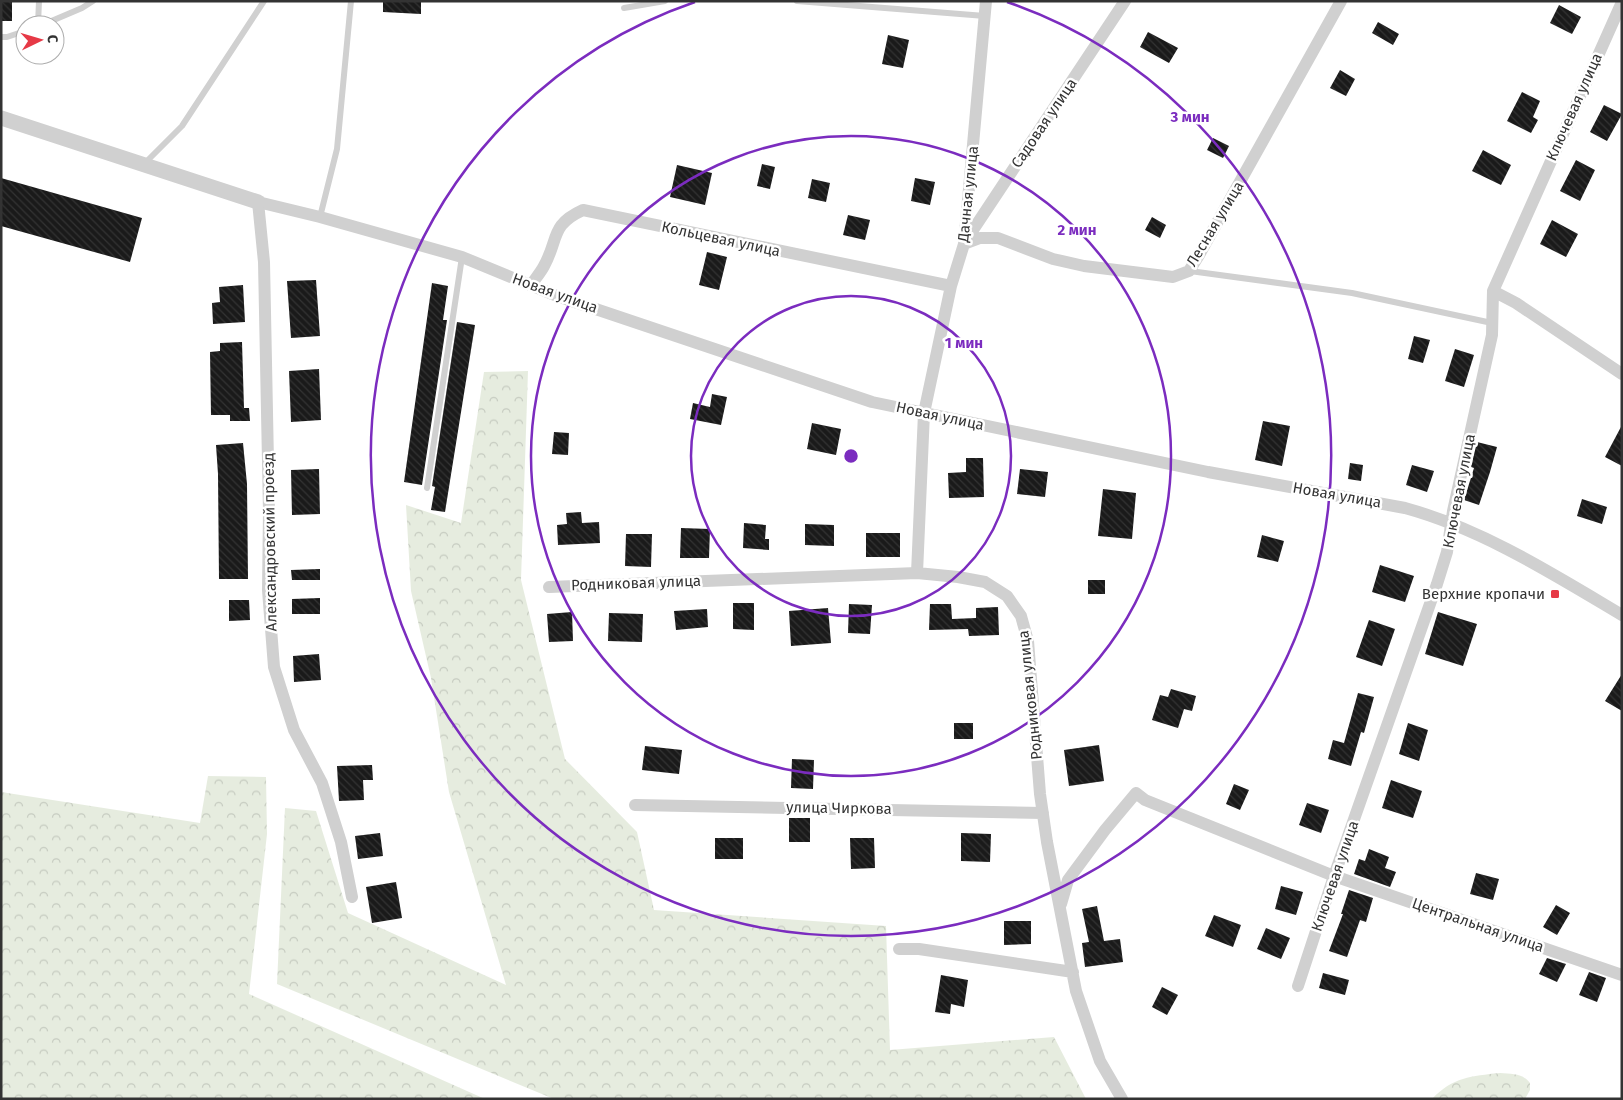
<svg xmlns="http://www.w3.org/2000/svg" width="1623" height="1100" viewBox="0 0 1623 1100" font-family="'Fira Sans',sans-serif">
<defs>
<pattern id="forest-crowns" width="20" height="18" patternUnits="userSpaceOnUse" patternTransform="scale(1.25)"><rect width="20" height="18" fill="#e6ecdf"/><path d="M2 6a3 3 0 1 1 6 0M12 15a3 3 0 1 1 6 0" fill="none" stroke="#c6cbc0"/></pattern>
<pattern id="building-back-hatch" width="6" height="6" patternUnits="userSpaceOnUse" patternTransform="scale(1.25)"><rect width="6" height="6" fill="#1a1a1a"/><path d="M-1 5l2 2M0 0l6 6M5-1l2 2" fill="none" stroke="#333"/></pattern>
</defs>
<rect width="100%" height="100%" fill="#fff"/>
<!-- forest -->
<path fill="url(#forest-crowns)" d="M 528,371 L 521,580 L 565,759 L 637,832 L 654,910 L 886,926 L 890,1050 L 1054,1037 L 1086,1099 L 554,1099 L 277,984 L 285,808 L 316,811 L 348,913 L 506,985 L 449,792 L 431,678 L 411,591 L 406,505 L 461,523 L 484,372 Z
M 208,776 L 266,777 L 267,834 L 249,994 L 485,1099 L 1,1099 L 1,792 L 200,823 Z
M 1500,1073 C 1512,1074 1522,1073 1530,1083 L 1530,1090 L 1525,1099 L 1432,1099 C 1453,1077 1471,1076 1500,1073 Z"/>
<!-- building -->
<path fill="url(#building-back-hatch)" d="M 1,1 L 12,1 L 12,21 L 1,21 Z
M 383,1 L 421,1 L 421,14 L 383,12 Z
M 1559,5 L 1581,17 L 1572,34 L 1550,23 Z
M 1378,22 L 1399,34 L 1393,45 L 1372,33 Z
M 1148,32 L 1178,48 L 1169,63 L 1140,47 Z
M 888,35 L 909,40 L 903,68 L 882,64 Z
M 1340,70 L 1355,79 L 1346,96 L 1330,88 Z
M 1522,92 L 1540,101 L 1533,117 L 1538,120 L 1531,133 L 1507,121 Z
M 1604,105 L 1622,114 L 1607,141 L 1590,132 Z
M 1213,138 L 1229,146 L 1223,158 L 1207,150 Z
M 1483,150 L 1511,165 L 1501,185 L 1472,171 Z
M 1576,160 L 1595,170 L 1580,201 L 1560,191 Z
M 762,164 L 775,167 L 770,189 L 757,186 Z
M 677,165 L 712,173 L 705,205 L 670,197 Z
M 1,178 L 142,218 L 130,262 L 1,226 Z
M 915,178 L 935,182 L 930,205 L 911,201 Z
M 812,179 L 830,183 L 826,202 L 808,198 Z
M 848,215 L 870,220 L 865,240 L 843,235 Z
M 1152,217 L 1166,225 L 1160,238 L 1145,230 Z
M 1552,220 L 1578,234 L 1566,257 L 1540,244 Z
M 707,252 L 727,257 L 719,290 L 699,285 Z
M 316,280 L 320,336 L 291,338 L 287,281 Z
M 432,283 L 448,286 L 443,320 L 447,320 L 422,485 L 404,482 Z
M 243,285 L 245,322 L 213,324 L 212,303 L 220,302 L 219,287 Z
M 457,322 L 475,325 L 445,512 L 431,510 L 435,487 L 432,486 Z
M 1414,336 L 1430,340 L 1423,363 L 1408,359 Z
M 242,342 L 244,408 L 249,408 L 250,421 L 230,421 L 230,415 L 211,415 L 210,352 L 220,351 L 220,343 Z
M 1455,349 L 1474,355 L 1464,387 L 1445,381 Z
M 319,369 L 321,420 L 291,422 L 289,371 Z
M 712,394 L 727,397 L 721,425 L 690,419 L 693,403 L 710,407 Z
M 1263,421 L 1290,426 L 1282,466 L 1255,460 Z
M 812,423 L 841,429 L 836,455 L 807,449 Z
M 1622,425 L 1622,466 L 1605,457 Z
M 554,432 L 569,433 L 568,455 L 552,454 Z
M 1477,442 L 1497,447 L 1490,472 L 1479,505 L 1464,500 L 1474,468 L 1471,467 Z
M 243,443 L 247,484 L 248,579 L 219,579 L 218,474 L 216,445 Z
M 966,458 L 983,458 L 984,497 L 949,498 L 948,473 L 966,472 Z
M 1350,463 L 1363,465 L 1361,481 L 1348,479 Z
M 1412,465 L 1434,471 L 1427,492 L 1406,485 Z
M 319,469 L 320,514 L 292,515 L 291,470 Z
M 1020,469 L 1048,472 L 1045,497 L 1017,494 Z
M 1103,489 L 1136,493 L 1132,539 L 1098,536 Z
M 1582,499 L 1607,507 L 1602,524 L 1577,516 Z
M 581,512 L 582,523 L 599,522 L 600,543 L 558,545 L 557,525 L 567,524 L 566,513 Z
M 744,523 L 766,525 L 765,539 L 769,539 L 769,550 L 743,548 Z
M 805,524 L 834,525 L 834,546 L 805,545 Z
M 681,528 L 710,529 L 709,558 L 680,558 Z
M 866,533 L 900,533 L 900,557 L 866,557 Z
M 626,534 L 652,534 L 651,567 L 625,566 Z
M 1262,535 L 1284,541 L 1278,562 L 1257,557 Z
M 1380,565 L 1414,576 L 1405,602 L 1372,592 Z
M 320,569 L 320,580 L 292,580 L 291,570 Z
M 1088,580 L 1105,580 L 1105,594 L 1088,594 Z
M 320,598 L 320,614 L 292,614 L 292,599 Z
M 229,600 L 249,600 L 250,620 L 229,621 Z
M 733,603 L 754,603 L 754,630 L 733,629 Z
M 849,604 L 872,605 L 870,634 L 848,633 Z
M 930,604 L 951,604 L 952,619 L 976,618 L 976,608 L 998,607 L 999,635 L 969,636 L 968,629 L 929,630 Z
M 828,608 L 831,643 L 791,646 L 789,611 Z
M 707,609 L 708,627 L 676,630 L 674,611 Z
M 572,612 L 573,641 L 549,642 L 547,614 Z
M 1438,612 L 1477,624 L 1463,666 L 1425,654 Z
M 609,613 L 643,614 L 642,642 L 608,641 Z
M 1369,620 L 1395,629 L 1382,666 L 1356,657 Z
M 319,654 L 321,680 L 294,682 L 293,656 Z
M 1622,674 L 1622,711 L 1605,701 Z
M 1171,689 L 1196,696 L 1192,711 L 1184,709 L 1178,728 L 1152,720 L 1160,695 L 1168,697 Z
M 1358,693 L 1374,697 L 1364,733 L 1361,732 L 1351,766 L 1328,759 L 1333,740 L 1344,743 Z
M 954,723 L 973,723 L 973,739 L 954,739 Z
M 1408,723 L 1428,730 L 1419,761 L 1399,754 Z
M 1099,745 L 1104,781 L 1069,786 L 1064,750 Z
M 645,746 L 682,750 L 679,774 L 642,770 Z
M 792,759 L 814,760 L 813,789 L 791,788 Z
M 372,765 L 373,780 L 363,780 L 364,800 L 339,801 L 337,766 Z
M 1391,780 L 1422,791 L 1413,818 L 1382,808 Z
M 1234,784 L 1249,790 L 1240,810 L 1226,804 Z
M 1307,803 L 1329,810 L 1321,833 L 1299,825 Z
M 789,818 L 810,818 L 810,842 L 789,842 Z
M 380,833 L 383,856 L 358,859 L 355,836 Z
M 961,833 L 991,834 L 990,862 L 961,861 Z
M 715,838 L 743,838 L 743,859 L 715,859 Z
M 850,838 L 874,838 L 875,868 L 851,869 Z
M 1369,849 L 1389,857 L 1385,868 L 1396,872 L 1390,887 L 1354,874 L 1359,859 L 1365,861 Z
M 1476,873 L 1499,879 L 1493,900 L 1470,894 Z
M 396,882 L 402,918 L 372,923 L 366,887 Z
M 1281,886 L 1303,892 L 1296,915 L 1275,909 Z
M 1349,890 L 1373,898 L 1366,922 L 1360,920 L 1347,957 L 1329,951 L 1343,914 L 1341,914 Z
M 1556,905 L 1570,913 L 1557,935 L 1543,927 Z
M 1097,906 L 1104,941 L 1120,939 L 1123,962 L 1085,967 L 1082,943 L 1089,942 L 1082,909 Z
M 1214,915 L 1241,925 L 1233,947 L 1205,936 Z
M 1004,921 L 1031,921 L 1031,944 L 1004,945 Z
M 1266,928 L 1290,938 L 1281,959 L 1257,949 Z
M 1547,958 L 1566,964 L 1557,982 L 1539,974 Z
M 1589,972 L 1606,978 L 1597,1002 L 1579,995 Z
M 1323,973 L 1349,980 L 1345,995 L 1319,988 Z
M 941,975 L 968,980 L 964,1007 L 951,1004 L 950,1014 L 935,1012 Z
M 1162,987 L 1178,995 L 1167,1015 L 1152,1007 Z"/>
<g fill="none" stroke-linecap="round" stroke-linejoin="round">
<!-- service -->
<path stroke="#d0d0d0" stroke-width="6" d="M 797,1 L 985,16
M 624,8 L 665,1
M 38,25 L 39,1
M 42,25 L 82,8 L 93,1
M 1,37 L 7,37 L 25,31
M 144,164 L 182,126 L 264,1
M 320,217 L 337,149 L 351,1
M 1190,271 L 1352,293 L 1492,323
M 427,488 L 462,257"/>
<!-- minor -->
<path stroke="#d0d0d0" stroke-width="12" d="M 965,242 L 1125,1
M 964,244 L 980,238 L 998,238 L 1053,259 L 1084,266 L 1173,277 L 1189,271 L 1199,255 L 1341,1
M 531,285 C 535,279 541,272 544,266 C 559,239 550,225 583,210 L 951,286
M 1493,291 L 1516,303 L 1622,374
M 917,573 L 924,413 L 951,286 L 964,244 L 986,1
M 549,587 L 917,573 L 958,577 L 985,582 L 1007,596 L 1021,616 L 1028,641 L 1040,794 L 1047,842 L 1076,991 L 1100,1061 L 1122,1099
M 635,805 L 1043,813
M 352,897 L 341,842 L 322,783 L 294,730 L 274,667 L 268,590 L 269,512 L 264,262 L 258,202 L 320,217 L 462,257 L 557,296 L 872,402 L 1208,472 L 1405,508 C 1482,529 1553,574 1622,615
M 1061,904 L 1068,880 L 1105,830 L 1136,793 L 1145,800 L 1334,876 L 1622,975
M 899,949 L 919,949 L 1073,972
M 1298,986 L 1334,876 L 1437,584 L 1447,552 L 1453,511 L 1492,335 L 1493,291 L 1622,2"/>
<!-- tertiary -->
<path stroke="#d0d0d0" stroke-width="15" d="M 1,118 L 258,202"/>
</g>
<!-- distance rings -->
<g fill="none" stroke="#7b2cbf" stroke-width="2.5">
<circle cx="851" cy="456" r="160"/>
<circle cx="851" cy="456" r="320"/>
<path d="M1007 2A480 480 0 1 1 695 2"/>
</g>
<!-- markers -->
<rect fill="#e63946" stroke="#fff" stroke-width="2" x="1550" y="589" width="10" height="10" rx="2.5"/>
<g text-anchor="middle" stroke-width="5" stroke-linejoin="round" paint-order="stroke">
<!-- street labels -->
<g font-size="15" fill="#333" stroke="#fff">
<text transform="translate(1574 107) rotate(-66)" y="5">Ключевая улица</text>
<text transform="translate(1044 123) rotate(-56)" y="5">Садовая улица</text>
<text transform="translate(968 194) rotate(-84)" y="5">Дачная улица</text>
<text transform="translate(1215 224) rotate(-59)" y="5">Лесная улица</text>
<text transform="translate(721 239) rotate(12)" y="5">Кольцевая улица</text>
<text transform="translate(555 293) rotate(20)" y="5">Новая улица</text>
<text transform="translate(940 416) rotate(12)" y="5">Новая улица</text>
<text transform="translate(1459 491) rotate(-79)" y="5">Ключевая улица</text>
<text transform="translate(1337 495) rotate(10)" y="5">Новая улица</text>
<text transform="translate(270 542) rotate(-91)" y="5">Александровский проезд</text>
<text transform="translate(636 583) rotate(-2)" y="5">Родниковая улица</text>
<text transform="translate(1030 695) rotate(-96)" y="5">Родниковая улица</text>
<text transform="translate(839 808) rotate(1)" y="5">улица Чиркова</text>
<text transform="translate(1335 876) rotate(-71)" y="5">Ключевая улица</text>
<text transform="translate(1478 925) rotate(19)" y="5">Центральная улица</text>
</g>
<!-- poi labels -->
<g font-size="15" fill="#333" stroke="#fff" text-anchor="end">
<text x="1545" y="599">Верхние кропачи</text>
</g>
</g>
<circle cx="851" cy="456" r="8" fill="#7b2cbf" stroke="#fff" stroke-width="2.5"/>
<g font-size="15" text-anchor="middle" font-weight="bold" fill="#7b2cbf" stroke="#fff" stroke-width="5" stroke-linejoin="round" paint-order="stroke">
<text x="1190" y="122">3 мин</text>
<text x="1077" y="235">2 мин</text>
<text x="964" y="348">1 мин</text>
</g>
<!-- border -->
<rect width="1623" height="1100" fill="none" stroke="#333333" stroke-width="5"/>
<!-- north arrow -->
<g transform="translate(40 40) rotate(85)"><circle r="24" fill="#ffffff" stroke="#adadad"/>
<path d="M0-4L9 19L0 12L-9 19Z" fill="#e63946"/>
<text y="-8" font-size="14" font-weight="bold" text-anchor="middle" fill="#333333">С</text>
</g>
</svg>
